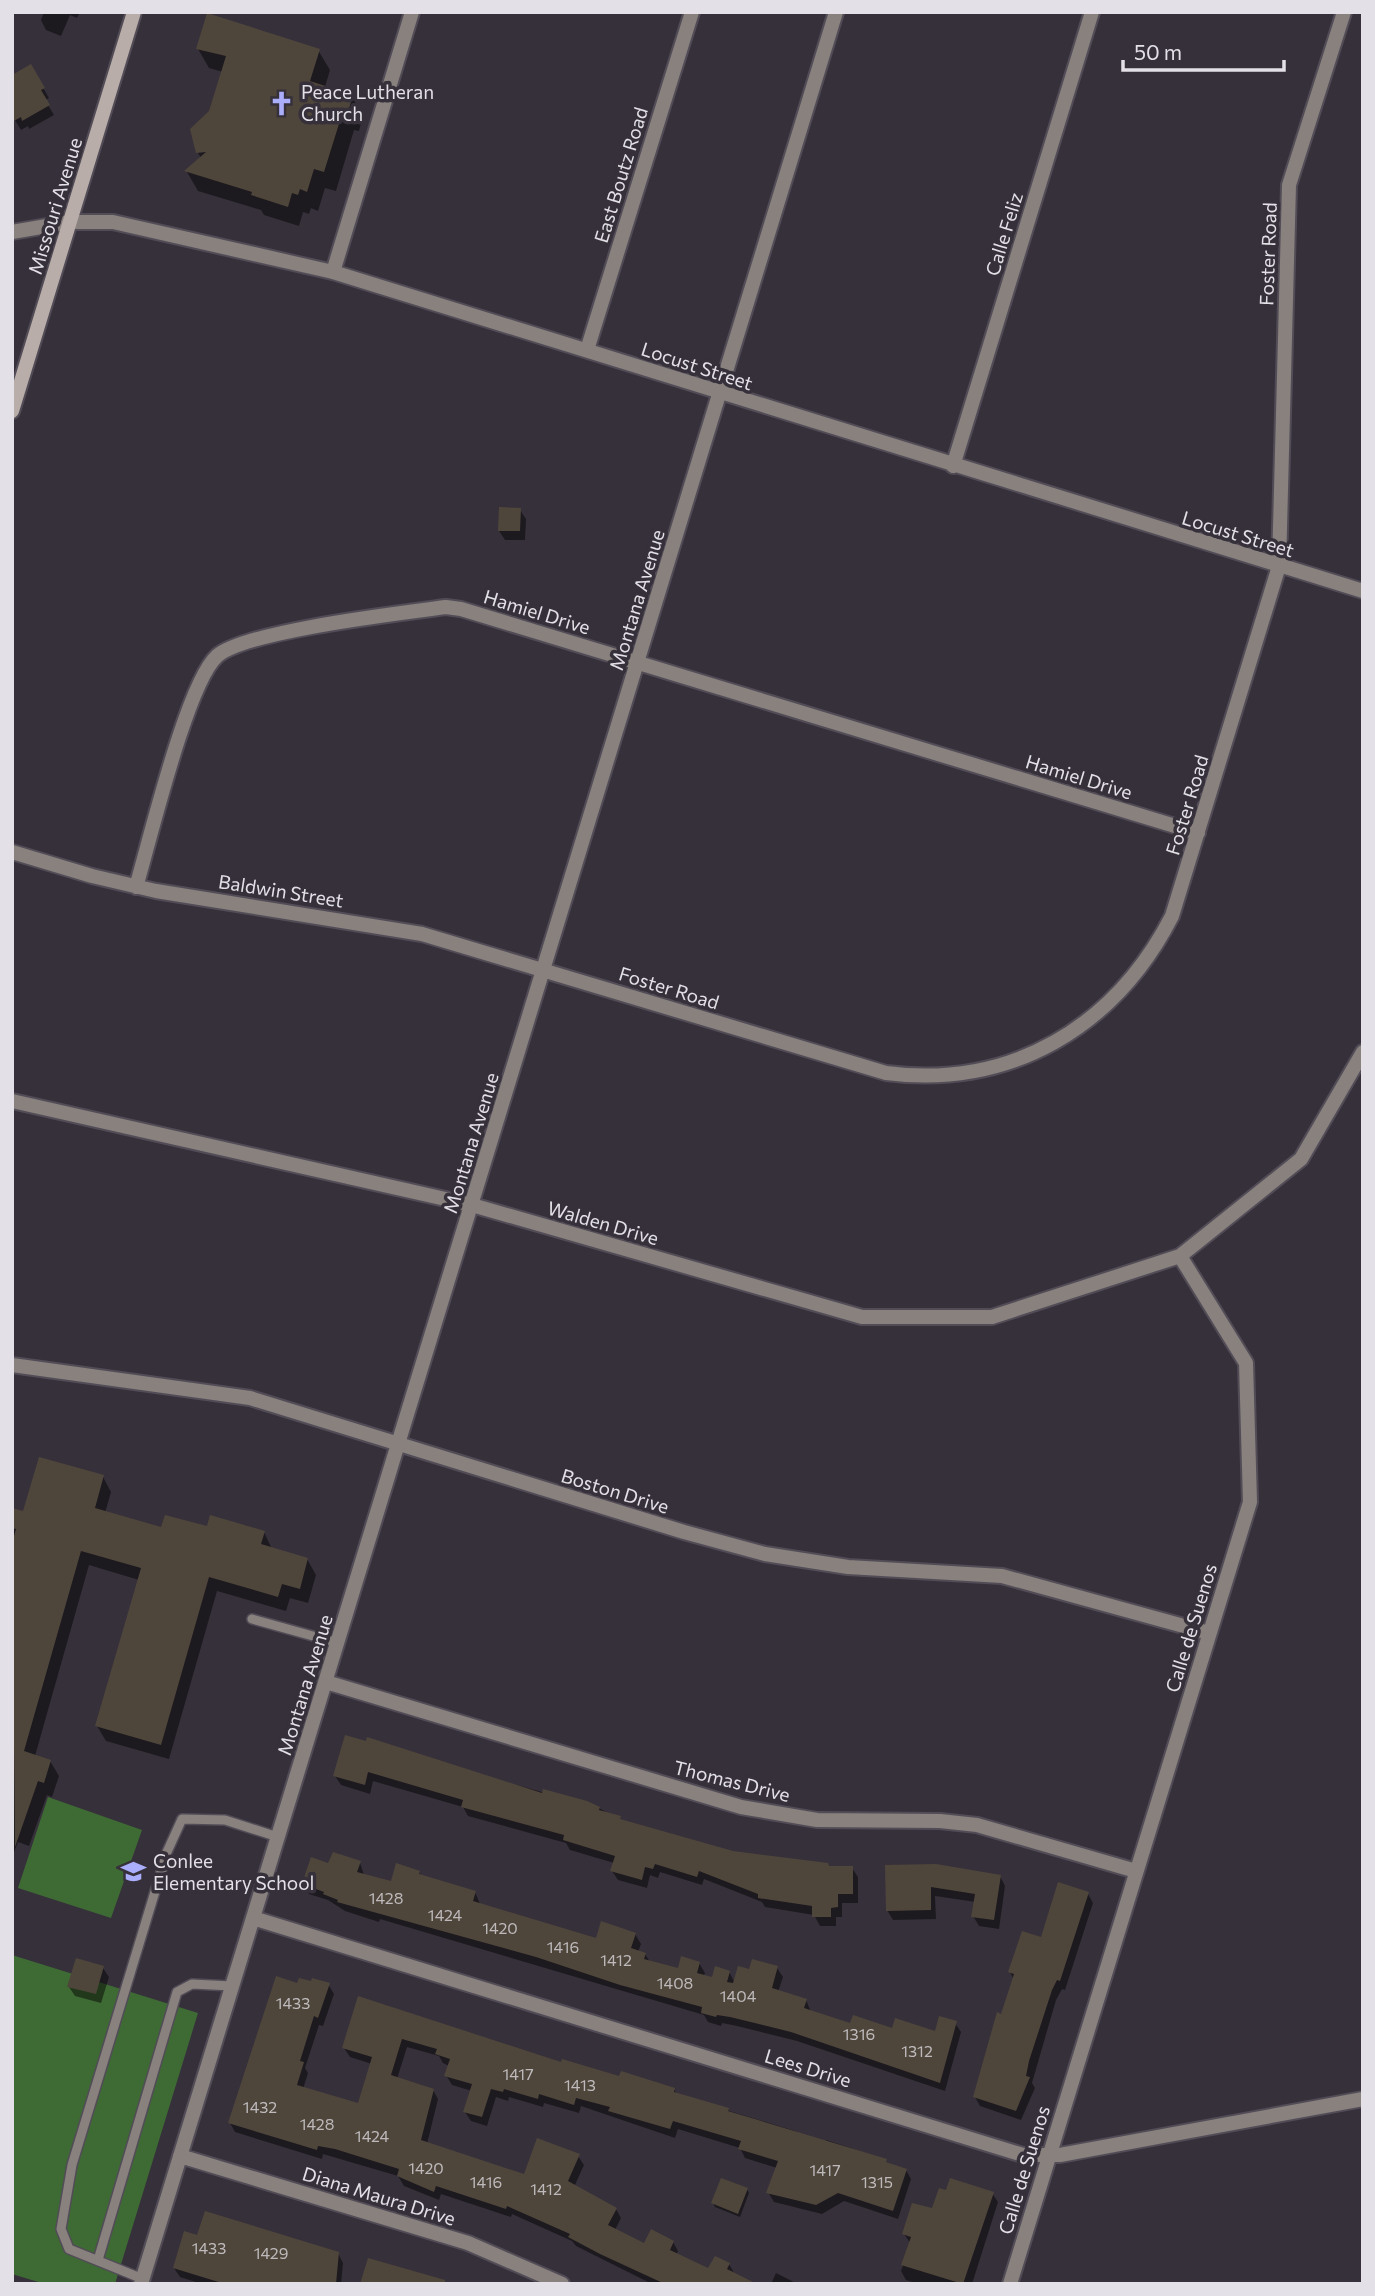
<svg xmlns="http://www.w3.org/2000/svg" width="1375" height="2296" viewBox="0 0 1375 2296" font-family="Commissioner,sans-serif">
<rect width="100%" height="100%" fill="#36303b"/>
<!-- green -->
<path fill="#3e6a34" d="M 48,1797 L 142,1830 L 111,1918 L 18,1888 Z
M 12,1955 L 198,2013 L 115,2284 L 45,2284 L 12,2274 Z"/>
<!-- shadow -->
<path fill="#0007" d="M 44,12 L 80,12 L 77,18 L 70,15 L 61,36 L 46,30 L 41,20 Z
M 198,49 L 318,50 L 330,70 L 325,87 L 352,96 L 363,116 L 359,131 L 354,130 L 336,191 L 325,188 L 318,211 L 311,208 L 309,214 L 303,212 L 299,226 L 264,215 L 261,210 L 198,191 L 187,172 L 201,158 L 198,153 L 223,72 L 209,68 Z
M 31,67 L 49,98 L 45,100 L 54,115 L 29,129 L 28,126 L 21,130 L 12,115 Z
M 520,510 L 526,519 L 525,540 L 505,540 L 499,531 Z
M 103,1477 L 111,1492 L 105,1513 L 162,1529 L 264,1532 L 272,1549 L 307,1559 L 316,1575 L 308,1603 L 290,1598 L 286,1611 L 217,1591 L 169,1759 L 106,1741 L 97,1726 L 139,1580 L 89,1565 L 35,1756 L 50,1761 L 59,1776 L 52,1797 L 47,1795 L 29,1846 L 18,1842 L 12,1857 L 12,1510 L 24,1513 Z
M 346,1737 L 599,1808 L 623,1822 L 732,1853 L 829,1868 L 852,1868 L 858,1877 L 858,1903 L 842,1903 L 842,1917 L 836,1917 L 836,1926 L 820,1926 L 814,1915 L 765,1907 L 762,1902 L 704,1879 L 702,1885 L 660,1872 L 658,1878 L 650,1875 L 647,1888 L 618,1880 L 612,1871 L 614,1863 L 570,1850 L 566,1843 L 468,1816 L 463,1807 L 373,1781 L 370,1794 L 341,1785 L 335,1776 Z
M 360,1863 L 364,1875 L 392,1883 L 419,1872 L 421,1877 L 475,1892 L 480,1904 L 597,1941 L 635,1934 L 641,1944 L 638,1952 L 645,1954 L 650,1962 L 679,1971 L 699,1963 L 705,1973 L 703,1977 L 713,1980 L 729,1972 L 735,1983 L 750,1971 L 777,1968 L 783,1977 L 778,1992 L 806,2000 L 811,2012 L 851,2025 L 936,2033 L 955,2023 L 961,2032 L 945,2091 L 797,2041 L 737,2026 L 722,2023 L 721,2026 L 708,2022 L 704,2015 L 380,1919 L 379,1922 L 345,1911 L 328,1900 L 309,1894 L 304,1884 L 330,1865 Z
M 887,1867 L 1000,1876 L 1005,1886 L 999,1929 L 979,1926 L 973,1916 L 976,1902 L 935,1896 L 936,1919 L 893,1920 L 887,1910 Z
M 1088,1894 L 1093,1903 L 1065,1990 L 1062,1989 L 1056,2000 L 1032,2083 L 1035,2088 L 1021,2120 L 980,2106 L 975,2097 L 1014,1980 L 1010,1972 Z
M 103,1968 L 109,1977 L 101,2003 L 75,1996 L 69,1987 Z
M 312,1984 L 328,1984 L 334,1994 L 323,2026 L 319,2025 L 305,2068 L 308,2073 L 303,2089 L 360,2105 L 372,2064 L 350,2057 L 344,2048 L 359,1998 L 562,2064 L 674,2089 L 677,2095 L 792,2130 L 825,2144 L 826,2140 L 851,2148 L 906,2170 L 911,2179 L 898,2219 L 844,2201 L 822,2214 L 774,2202 L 768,2192 L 777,2168 L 745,2158 L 740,2148 L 678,2129 L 675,2138 L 581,2106 L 579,2113 L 544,2103 L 543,2107 L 509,2097 L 508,2101 L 496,2097 L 487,2126 L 471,2121 L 465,2112 L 472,2091 L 452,2085 L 446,2075 L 449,2066 L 443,2063 L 439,2056 L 407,2047 L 397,2079 L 433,2090 L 438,2099 L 427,2144 L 525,2177 L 578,2156 L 584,2165 L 574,2187 L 616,2209 L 621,2218 L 615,2230 L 645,2245 L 673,2242 L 678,2251 L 676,2255 L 709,2270 L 729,2264 L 734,2273 L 753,2284 L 652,2284 L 576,2246 L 572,2241 L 512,2214 L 511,2217 L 441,2194 L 439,2200 L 404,2186 L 398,2176 L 323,2154 L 322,2159 L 235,2132 L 230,2123 L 298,1985 Z
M 747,2189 L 749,2193 L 740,2217 L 715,2207 L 713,2203 Z
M 992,2193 L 998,2202 L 972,2284 L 918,2284 L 906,2280 L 901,2271 L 911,2244 L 904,2234 L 933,2211 Z
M 199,2237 L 338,2253 L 343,2263 L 341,2284 L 202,2284 L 180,2277 L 174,2268 Z
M 776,2273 L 792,2281 L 796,2284 L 771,2284 Z"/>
<!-- building -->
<path fill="#4f463b" d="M 207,13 L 320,49 L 310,81 L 353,95 L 348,112 L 343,111 L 324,172 L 314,169 L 307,192 L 300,189 L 298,195 L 292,193 L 288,207 L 251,195 L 252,192 L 184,171 L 206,152 L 196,153 L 190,129 L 209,111 L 226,56 L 196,49 Z
M 31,64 L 45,88 L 41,90 L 50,105 L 22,121 L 21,117 L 12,122 L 12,75 Z
M 499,507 L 521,508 L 520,531 L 498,531 Z
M 39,1457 L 104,1475 L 95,1508 L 161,1527 L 165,1515 L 207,1526 L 210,1515 L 265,1531 L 261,1544 L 308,1558 L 300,1589 L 282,1584 L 278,1597 L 209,1577 L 161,1745 L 95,1726 L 141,1568 L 81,1551 L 24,1751 L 51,1760 L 44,1783 L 38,1781 L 15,1847 L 12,1543 L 16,1529 L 12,1528 L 12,1508 L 23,1511 Z
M 345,1735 L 366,1741 L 367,1737 L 542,1793 L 543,1789 L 587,1801 L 600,1807 L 599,1810 L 621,1816 L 620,1819 L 733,1851 L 828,1863 L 829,1866 L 853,1866 L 853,1894 L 838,1894 L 838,1907 L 831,1908 L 831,1917 L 812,1917 L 812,1906 L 758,1898 L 758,1894 L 699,1871 L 697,1877 L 655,1864 L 653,1869 L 645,1867 L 642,1880 L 610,1871 L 615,1856 L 563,1840 L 564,1835 L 461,1807 L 463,1800 L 368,1772 L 365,1785 L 333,1776 Z
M 333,1852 L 361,1861 L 357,1872 L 391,1881 L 396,1863 L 420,1871 L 419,1874 L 476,1891 L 473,1901 L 596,1938 L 601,1921 L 636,1933 L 631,1948 L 646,1953 L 644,1959 L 678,1968 L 681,1956 L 700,1962 L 697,1973 L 712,1977 L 715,1966 L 730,1971 L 727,1982 L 733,1983 L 738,1966 L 749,1969 L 752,1959 L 778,1966 L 772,1988 L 807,1999 L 804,2008 L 850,2023 L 853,2015 L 892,2028 L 895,2018 L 935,2031 L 939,2016 L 957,2021 L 940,2083 L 791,2032 L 730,2017 L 717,2015 L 716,2017 L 701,2013 L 702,2007 L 620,1985 L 536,1957 L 337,1902 L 338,1900 L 323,1894 L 324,1892 L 302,1884 L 311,1857 L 328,1863 Z
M 936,1864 L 1001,1875 L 994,1920 L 971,1917 L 975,1894 L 931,1887 L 931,1910 L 886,1911 L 885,1865 Z
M 1058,1882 L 1089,1892 L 1060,1981 L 1057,1980 L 1052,1990 L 1029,2061 L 1026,2076 L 1030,2077 L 1016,2111 L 973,2097 L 997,2012 L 1001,2014 L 1014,1974 L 1008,1972 L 1022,1931 L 1041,1937 Z
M 76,1958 L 104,1966 L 96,1994 L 67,1987 Z
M 276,1976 L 297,1983 L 299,1978 L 311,1981 L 312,1978 L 330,1983 L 318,2018 L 314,2016 L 300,2061 L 304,2062 L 297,2085 L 358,2103 L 372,2057 L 342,2048 L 358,1996 L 561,2062 L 562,2059 L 619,2076 L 621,2071 L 675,2088 L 674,2092 L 729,2108 L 728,2111 L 887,2159 L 886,2162 L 907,2169 L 893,2211 L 838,2193 L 816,2205 L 766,2193 L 778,2161 L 738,2149 L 741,2141 L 673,2121 L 670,2129 L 608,2111 L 610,2107 L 576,2098 L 574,2105 L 539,2094 L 538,2099 L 504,2089 L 503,2092 L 491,2089 L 482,2117 L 463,2112 L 472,2084 L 444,2076 L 450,2059 L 435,2054 L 437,2049 L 402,2039 L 391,2075 L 434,2089 L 421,2140 L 524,2174 L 537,2138 L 580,2154 L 568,2181 L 617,2208 L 608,2225 L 644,2243 L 651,2229 L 674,2241 L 670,2250 L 708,2268 L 715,2256 L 730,2263 L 727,2269 L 757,2284 L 665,2284 L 600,2254 L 568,2237 L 570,2234 L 507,2206 L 506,2209 L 436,2186 L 434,2192 L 397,2176 L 399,2169 L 335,2149 L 318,2146 L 317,2150 L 228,2123 Z
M 721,2178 L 748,2188 L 738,2214 L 711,2203 Z
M 950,2178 L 994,2192 L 963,2284 L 901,2265 L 911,2237 L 902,2234 L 912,2203 L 932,2208 L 939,2188 L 946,2190 Z
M 205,2211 L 339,2252 L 336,2284 L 225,2284 L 173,2268 L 184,2231 L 197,2235 Z
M 368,2258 L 445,2280 L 445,2284 L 360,2284 Z"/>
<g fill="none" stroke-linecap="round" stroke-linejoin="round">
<defs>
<path id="service" d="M 252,1619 L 338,1643
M 98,2260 L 177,1992 L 192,1984 L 232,1986
M 143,2279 L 69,2249 L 61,2229 L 72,2165 L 167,1852 L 182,1819 L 225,1820 L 278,1837"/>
<path id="minor" d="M 333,272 L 412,12
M 587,350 L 692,12
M 953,466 L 1092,12
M 12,852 L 92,876 L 156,891 L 422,934 L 886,1073 C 1011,1089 1115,1027 1172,916 L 1279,566 L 1289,185 L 1344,12
M 136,887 C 150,840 187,683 217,656 C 245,631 402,613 446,607 L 461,609 L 1198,833
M 12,1101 L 472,1205 L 862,1317 L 992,1317 L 1180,1256
M 12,1365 L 250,1398 L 684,1532 L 765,1554 L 848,1567 L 1002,1576 L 1209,1633
M 326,1682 L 741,1807 L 817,1820 L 940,1821 L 977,1825 L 1136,1871
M 253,1918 L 1023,2155 L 1060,2155 L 1363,2099
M 180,2156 L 468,2243 L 562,2284
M 141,2284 L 836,12
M 1010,2284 L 1250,1502 L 1246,1363 L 1180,1256 L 1301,1159 L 1363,1052"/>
<path id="tertiary" d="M 12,232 L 70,222 L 113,222 L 333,272 L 1363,591"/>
<path id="secondary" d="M 12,411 L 134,12"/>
</defs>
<!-- service casing -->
<use href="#service" stroke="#524c57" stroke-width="12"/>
<!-- minor casing -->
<use href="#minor" stroke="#524c57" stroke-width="18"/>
<!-- tertiary casing -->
<use href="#tertiary" stroke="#524c57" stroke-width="18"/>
<!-- secondary casing -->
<use href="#secondary" stroke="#524c57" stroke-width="18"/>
<!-- service -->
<use href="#service" stroke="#88817e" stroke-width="9"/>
<!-- minor -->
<use href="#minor" stroke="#88817e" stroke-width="14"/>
<!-- tertiary -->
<use href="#tertiary" stroke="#88817e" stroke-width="14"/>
<!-- secondary -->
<use href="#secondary" stroke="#b8ada8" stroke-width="14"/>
</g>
<!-- icons -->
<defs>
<symbol id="church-bare" viewBox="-9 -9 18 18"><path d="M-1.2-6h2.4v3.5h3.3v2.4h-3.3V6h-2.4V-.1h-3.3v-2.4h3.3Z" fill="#abaffb" stroke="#36303b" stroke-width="2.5" paint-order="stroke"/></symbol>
<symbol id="school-bare" viewBox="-9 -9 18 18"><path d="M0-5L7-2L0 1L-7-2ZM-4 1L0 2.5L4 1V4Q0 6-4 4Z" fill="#abaffb" stroke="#36303b" stroke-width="2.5" paint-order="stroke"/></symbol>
</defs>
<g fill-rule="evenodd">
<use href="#church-bare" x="264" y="86" width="35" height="35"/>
<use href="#school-bare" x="116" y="1854" width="35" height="35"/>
</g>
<g text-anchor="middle" stroke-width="7" stroke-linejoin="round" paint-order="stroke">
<!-- number labels -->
<g font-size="16" fill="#bebabc">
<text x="386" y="1904">1428</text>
<text x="445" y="1921">1424</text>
<text x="500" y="1934">1420</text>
<text x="563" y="1953">1416</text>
<text x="616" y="1966">1412</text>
<text x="675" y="1989">1408</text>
<text x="738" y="2002">1404</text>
<text x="293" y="2009">1433</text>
<text x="859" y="2040">1316</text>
<text x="917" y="2057">1312</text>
<text x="518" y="2080">1417</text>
<text x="580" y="2091">1413</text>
<text x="260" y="2113">1432</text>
<text x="317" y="2130">1428</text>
<text x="372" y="2142">1424</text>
<text x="426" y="2174">1420</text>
<text x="825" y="2176">1417</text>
<text x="486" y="2188">1416</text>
<text x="877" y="2188">1315</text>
<text x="546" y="2195">1412</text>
<text x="209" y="2254">1433</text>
<text x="271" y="2259">1429</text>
</g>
<!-- poi labels -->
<g font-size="19" fill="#e3e0e7" stroke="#36303b" text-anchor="start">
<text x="301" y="99">Peace Lutheran<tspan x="301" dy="22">Church</tspan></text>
<text x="153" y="1868">Conlee<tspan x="153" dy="22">Elementary School</tspan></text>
</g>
<!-- street labels -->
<g font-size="19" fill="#e3e0e7" stroke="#36303b">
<text transform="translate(621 175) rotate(-73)" y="7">East Boutz Road</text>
<text transform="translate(55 206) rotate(-73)" y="7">Missouri Avenue</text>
<text transform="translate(1004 234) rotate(-73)" y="7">Calle Feliz</text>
<text transform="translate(1268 254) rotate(-88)" y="7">Foster Road</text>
<text transform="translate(697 366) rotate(18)" y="7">Locust Street</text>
<text transform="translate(1238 534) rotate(17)" y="7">Locust Street</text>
<text transform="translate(637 600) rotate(-73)" y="7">Montana Avenue</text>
<text transform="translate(537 612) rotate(17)" y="7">Hamiel Drive</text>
<text transform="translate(1079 777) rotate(17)" y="7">Hamiel Drive</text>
<text transform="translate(1187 805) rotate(-73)" y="7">Foster Road</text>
<text transform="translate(281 891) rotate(9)" y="7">Baldwin Street</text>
<text transform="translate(669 988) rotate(17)" y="7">Foster Road</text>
<text transform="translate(471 1143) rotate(-73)" y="7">Montana Avenue</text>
<text transform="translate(603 1223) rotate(16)" y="7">Walden Drive</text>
<text transform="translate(615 1491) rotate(17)" y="7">Boston Drive</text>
<text transform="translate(1191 1628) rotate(-73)" y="7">Calle de Suenos</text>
<text transform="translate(305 1685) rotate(-73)" y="7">Montana Avenue</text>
<text transform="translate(732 1781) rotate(14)" y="7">Thomas Drive</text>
<text transform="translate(808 2068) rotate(17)" y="7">Lees Drive</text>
<text transform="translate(1024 2170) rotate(-73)" y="7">Calle de Suenos</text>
<text transform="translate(379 2196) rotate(17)" y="7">Diana Maura Drive</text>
</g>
</g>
<!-- border -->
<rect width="1375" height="2296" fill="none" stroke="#e3e0e7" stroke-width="28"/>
<!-- scale -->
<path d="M1123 60v10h161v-10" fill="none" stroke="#e3e0e7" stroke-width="3.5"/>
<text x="1134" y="60" font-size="21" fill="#e3e0e7" stroke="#36303b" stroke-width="5" paint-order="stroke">50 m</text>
</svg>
